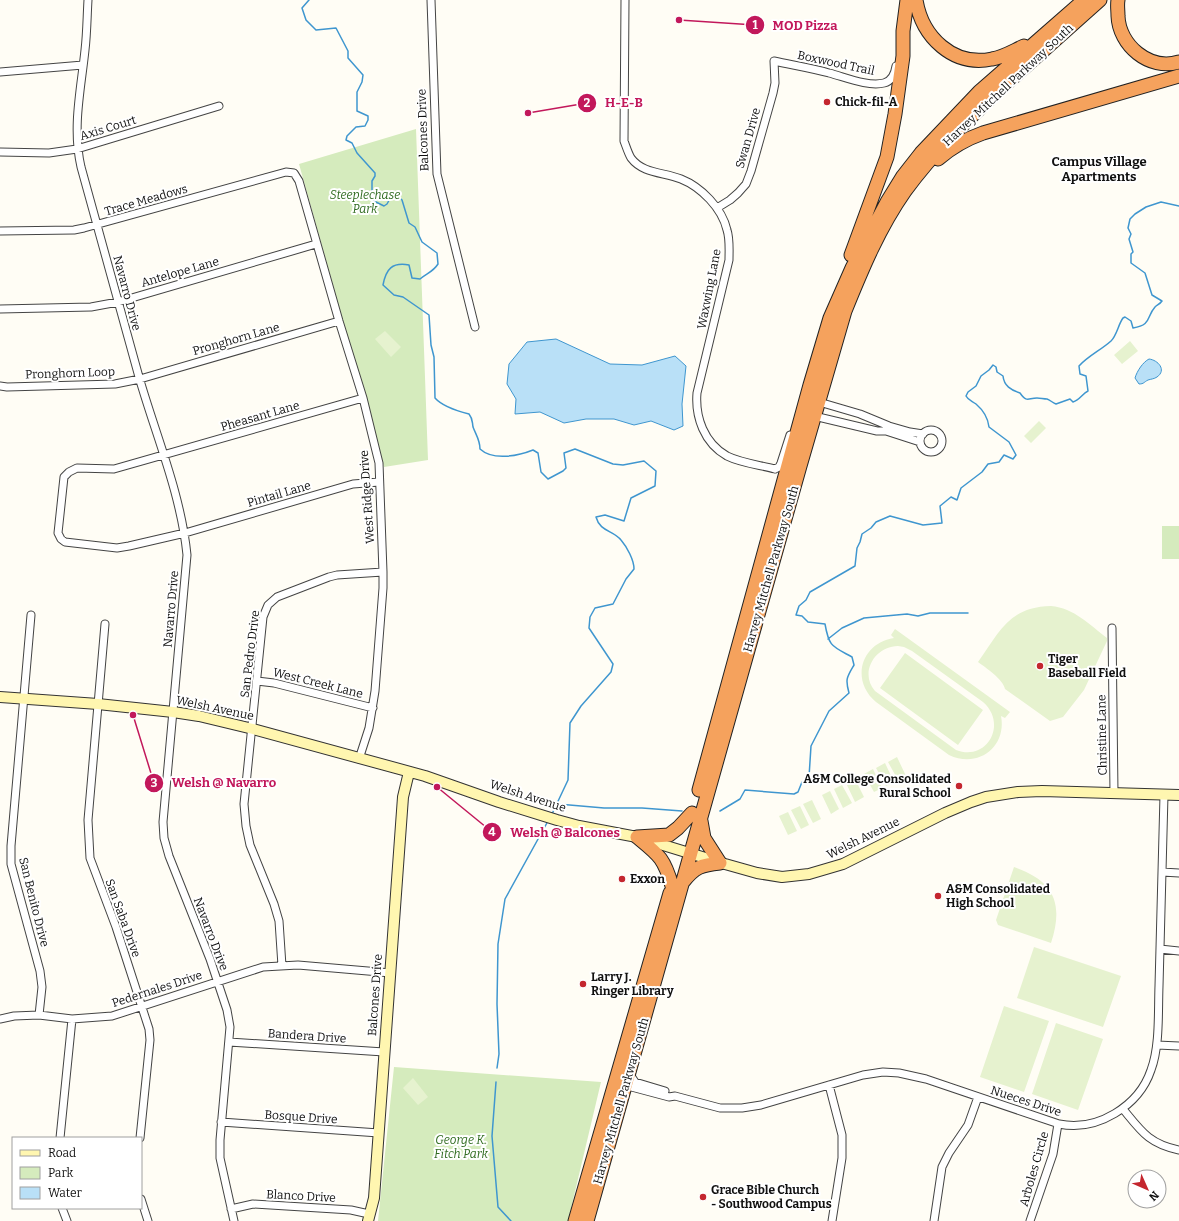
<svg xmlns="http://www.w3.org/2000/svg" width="1179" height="1221" viewBox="0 0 1179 1221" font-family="Bitter,serif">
<rect width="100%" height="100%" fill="#fffdf5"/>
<!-- green -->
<path fill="#d5ebbd" d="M 416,129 L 428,460 L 384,467 L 299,164 Z
M 1162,526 L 1179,526 L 1179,559 L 1162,559 Z
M 394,1067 L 601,1082 L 568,1221 L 378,1221 Z"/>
<!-- pitch -->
<path fill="#e6f2cf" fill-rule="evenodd" d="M 385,331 L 401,347 L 391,357 L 375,339 Z
M 1130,341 L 1138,351 L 1122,364 L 1114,355 Z
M 1039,421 L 1046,428 L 1031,443 L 1024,436 Z
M 1051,606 C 1074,608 1090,625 1107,638 L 1107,641 L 1084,690 L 1063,717 L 1050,721 L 1005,689 C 1003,679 986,668 978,662 C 1000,631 1009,607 1051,606 Z
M 895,629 L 1010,712 L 1005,718 L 1001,716 C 1007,747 978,769 949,755 L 876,702 C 850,680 861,643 894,638 L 891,635 ZM 898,646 L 904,647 L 912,651 L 983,702 C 1008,724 987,762 956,750 L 875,691 C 859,673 875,646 898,646 Z
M 905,653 L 983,710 L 958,745 L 880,688 Z
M 897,757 L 906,776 L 898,780 L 888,762 Z
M 885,763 L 894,782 L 886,786 L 876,768 Z
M 873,769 L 882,788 L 874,792 L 864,774 Z
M 855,779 L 864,797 L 855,802 L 846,783 Z
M 842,785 L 852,803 L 843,808 L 834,789 Z
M 830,791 L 839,809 L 831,814 L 822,795 Z
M 812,800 L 821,819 L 813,823 L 803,804 Z
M 800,806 L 809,825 L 801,829 L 791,810 Z
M 788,812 L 797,831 L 788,835 L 779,816 Z
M 1014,867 C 1054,881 1064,903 1051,943 L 998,925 L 996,920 Z
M 1034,947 L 1121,976 L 1103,1027 L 1017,998 Z
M 1004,1006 L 1049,1021 L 1024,1092 L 980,1077 Z
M 1056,1023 L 1103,1039 L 1078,1110 L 1032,1094 Z
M 413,1078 L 428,1097 L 418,1105 L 403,1088 Z"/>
<!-- water -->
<path fill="#b9e0f7" stroke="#3f96cf" d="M 556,339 L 610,364 L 642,365 L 675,356 L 686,366 L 682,404 L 683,426 L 674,430 L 651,421 L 634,425 L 614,419 L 586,419 L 564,423 L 540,412 L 515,414 L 516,399 L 507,384 L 509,364 L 527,342 Z
M 1149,359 C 1158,360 1167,370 1157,377 C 1154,379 1151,379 1148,380 C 1144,382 1144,384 1139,384 L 1135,378 C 1137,371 1143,362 1149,359 Z"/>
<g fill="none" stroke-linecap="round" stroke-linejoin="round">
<!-- stream -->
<path stroke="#3f96cf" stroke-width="1.5" d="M 309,0 L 302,8 L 306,20 L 316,30 L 336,28 L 348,51 L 348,58 L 363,75 L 362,82 L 357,92 L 357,111 L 368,116 L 368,120 L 365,126 L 356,127 L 347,136 L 346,140 L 352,143 L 357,153 L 375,173 L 375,176 L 372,181 L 372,200 L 384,206 L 387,204 L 392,195 L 396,194 L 402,200 L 409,223 L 415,227 L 422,242 L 437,253 L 438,264 C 433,272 427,273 420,279 L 412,278 L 409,265 C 392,262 386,269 383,285 L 394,295 L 403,297 L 429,315 L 431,345 L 434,357 L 435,398 C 443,407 457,411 469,414 C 473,419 472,421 473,427 C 476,435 480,440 480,449 C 493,461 518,456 533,450 L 538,453 L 541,472 L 548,479 L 563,471 L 566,468 L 564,453 L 575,449 L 613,464 L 623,465 L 644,461 L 656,471 L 655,486 L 631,498 L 624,521 L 605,515 L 596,517 C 600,532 613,530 621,540 C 627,547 634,560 634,569 L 626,579 L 613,604 L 595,608 L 590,617 L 589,628 L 613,664 L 611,672 L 581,706 L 570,723 L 568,780 L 552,814
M 828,639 L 842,628 L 864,618 L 907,614 L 918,616 L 930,613 L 968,613
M 558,804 L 604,808 L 642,808 L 682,811
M 720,811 L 740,799 L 745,790 L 794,794 L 798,792 L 802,782 L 809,777 L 811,746 L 829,711 L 849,693 C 845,679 847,677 854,665 L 852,657 C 832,646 829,647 825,624 L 808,622 L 802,616 L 796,615 L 799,606 L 806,600 L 810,592 L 855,566 L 857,548 L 860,542 L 862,534 L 871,528 L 876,522 L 890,516 L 923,525 L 942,523 L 940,506 L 951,497 L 957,500 L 961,488 L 982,472 L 988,464 L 999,462 L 1004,455 L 1013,459 L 1016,455 L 1009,442 L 989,427 C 988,418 983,410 976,404 C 972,401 968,400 966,396 L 968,392 L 976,386 L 981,376 L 989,370 L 993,365 L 996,367 L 997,372 L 1003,376 C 1004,386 1011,390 1020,393 C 1027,403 1028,398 1037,398 C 1040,398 1044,399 1047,399 C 1050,400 1053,403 1056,404 L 1070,399 L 1073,402 C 1080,400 1082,394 1088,391 L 1086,376 L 1080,374 L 1079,366 C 1088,356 1101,350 1111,341 C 1117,335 1118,325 1123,318 L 1125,317 L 1131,321 L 1133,328 C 1152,325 1146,317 1155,307 C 1157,305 1160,304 1162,301 L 1152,295 L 1145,273 L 1131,263 L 1131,254 L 1133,252 L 1129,239 L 1131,234 L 1128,228 L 1130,219 L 1135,214 L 1146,207 L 1161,202 L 1179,206
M 497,1068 L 499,1054 L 497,1004 L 498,944 L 505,899 L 548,821
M 496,1082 L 492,1136 L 498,1207 L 511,1221"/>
<defs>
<path id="street" d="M 88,0 C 87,16 87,33 85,50 C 81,89 72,127 81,167 C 101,237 119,307 139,377 C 156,436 181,494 187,555 L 163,822 L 164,838 L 169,856 L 210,959 L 227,1010 L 230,1027 L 220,1140 L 220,1158 L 234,1221
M 431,0 L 437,174 L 475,327
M 625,0 L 624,141 C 626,146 628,153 631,158 C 643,174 664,172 681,179 C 701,187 722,208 727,230 C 730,239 729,250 729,260 L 697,393 C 695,417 704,443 727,456 C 741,463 760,465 775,469
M 0,72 L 83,65
M 0,152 L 49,153 L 77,149 L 219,106
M 717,208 L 730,200 L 738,193 L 746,184 L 751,171 L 773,93 L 775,83 L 774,61 C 792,65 811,68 829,73 C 845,77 868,87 884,83 C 892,81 895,73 896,66
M 0,231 L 74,230 L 84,228 L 286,172 L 294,173 L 299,181 L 339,321 L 363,398 L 376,451 L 379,463 L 383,572 L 383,588 L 375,691 L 369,728 L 359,759
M 0,309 L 91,307 L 118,302 L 316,244
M 0,386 L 7,387 L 115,384 L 140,379 L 339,321
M 363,398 L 114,469 L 77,468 L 69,472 L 64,477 L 58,533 L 61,539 L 65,542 L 117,548 L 129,546 L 185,533 L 353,484 L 379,482
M 819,402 L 860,414 L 889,426 L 910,432 L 923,434
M 814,416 L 877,431 L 886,431 L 920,442
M920 441a11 11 0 1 1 22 0a11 11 0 1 1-22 0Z
M 775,469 L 779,467 L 781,463 L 790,435
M 31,615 L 11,846 L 11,864 L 40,971 L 42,987 L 39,1015
M 105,624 L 88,820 L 90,858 L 116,927 L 149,1029 L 150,1040 L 140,1138
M 1112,628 L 1114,793
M 257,681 L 274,683 L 373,708
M 1162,872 L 1179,873
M 1160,949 L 1179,951
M 282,966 L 279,921 L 274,904 L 250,845 L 246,826 L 244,804 L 263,617 L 268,605 L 277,597 L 329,577 L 337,575 L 383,572
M 0,1019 L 14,1016 L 39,1015 L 72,1019 L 112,1016 L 263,967 L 298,965 L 391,973
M 229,1042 L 384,1052
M 1157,1045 L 1179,1046
M 629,1073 L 635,1082 L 665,1091
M 624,1085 L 669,1097 L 675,1096 L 720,1108 L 742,1108 L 761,1105 L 863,1075 L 883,1072 L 899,1073 L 926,1079 L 1059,1124 C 1097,1132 1139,1106 1151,1070 C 1160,1046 1158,1012 1159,986 C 1161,922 1162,859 1164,795
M 829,1085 L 842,1135 L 842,1158 L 832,1221
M 1123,1109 C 1141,1131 1149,1144 1179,1150
M 221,1122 L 379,1133
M 60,1138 L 72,1019
M 141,1199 L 148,1221
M 62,1208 L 67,1221
M 231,1209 L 253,1204 L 351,1210 L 369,1214
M 934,1221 L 942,1167 L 949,1153 L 968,1125 L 978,1097
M 1030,1221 L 1053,1154 L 1058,1124"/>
<path id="secondary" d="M 0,697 L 98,704 L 173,712 L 199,716 L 253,729 L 425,776 L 499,802 L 557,820 L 579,826 L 637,837 L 725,864 L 757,873 L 782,877 L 809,874 L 843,864 L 945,813 L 971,802 L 986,797 L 1018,792 L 1042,791 L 1179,795
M 368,1221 L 374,1198 L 403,797 L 409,772"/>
<path id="highway" d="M 916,0 C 922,37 953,67 992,59 C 1004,57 1013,51 1024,46
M 1118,0 C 1117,5 1118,10 1118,16 C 1119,45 1149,71 1179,62
M 938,159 C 952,147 966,139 983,133 L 1179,76
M 851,255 L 887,157 L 895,114 L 903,56 L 903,31 L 907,0
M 699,790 L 810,385 L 830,318 L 852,268 L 887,202 L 903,176 L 921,153 L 979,92 L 1084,0
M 637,837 L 669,835 L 678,828 L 692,813
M 637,837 C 659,855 664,858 672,886
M 683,882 C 695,867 701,865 720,863 L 704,838 L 701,821
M 575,1221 L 670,893
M 587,1221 L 800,466 L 845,311 C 862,269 879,228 905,191 C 935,150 970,117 1007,83 C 1038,55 1069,28 1100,0"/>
</defs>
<!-- street casing -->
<use href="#street" stroke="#444" stroke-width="9"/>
<!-- secondary casing -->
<use href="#secondary" stroke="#333" stroke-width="12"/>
<!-- highway casing -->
<use href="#highway" stroke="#222" stroke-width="15"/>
<!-- street -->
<use href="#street" stroke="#fff" stroke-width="7"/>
<!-- secondary -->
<use href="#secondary" stroke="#fff6b0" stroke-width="10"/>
<!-- highway -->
<use href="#highway" stroke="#f5a25d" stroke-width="13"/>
</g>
<!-- markers -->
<g fill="#c4262e" stroke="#fff" stroke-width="1.5">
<circle cx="827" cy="102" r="4"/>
<circle cx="1040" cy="666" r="4"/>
<circle cx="959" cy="786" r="4"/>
<circle cx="622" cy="879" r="4"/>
<circle cx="938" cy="896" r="4"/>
<circle cx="583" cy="984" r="4"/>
<circle cx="703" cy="1197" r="4"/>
</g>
<g text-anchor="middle" stroke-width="4" stroke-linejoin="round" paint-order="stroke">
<!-- street labels -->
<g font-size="12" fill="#111" stroke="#fff">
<text transform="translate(836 63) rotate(12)" y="4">Boxwood Trail</text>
<text transform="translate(1008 85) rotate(-43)" y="4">Harvey Mitchell Parkway South</text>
<text transform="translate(108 128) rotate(-17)" y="4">Axis Court</text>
<text transform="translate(423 130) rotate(-92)" y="4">Balcones Drive</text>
<text transform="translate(748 138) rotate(-74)" y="4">Swan Drive</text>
<text transform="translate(146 200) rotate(-16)" y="4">Trace Meadows</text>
<text transform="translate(180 272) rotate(-16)" y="4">Antelope Lane</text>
<text transform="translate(709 289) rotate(-79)" y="4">Waxwing Lane</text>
<text transform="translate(127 293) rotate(75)" y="4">Navarro Drive</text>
<text transform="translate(236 339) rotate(-16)" y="4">Pronghorn Lane</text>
<text transform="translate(70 373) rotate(-2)" y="4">Pronghorn Loop</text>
<text transform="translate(260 416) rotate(-16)" y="4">Pheasant Lane</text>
<text transform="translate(279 494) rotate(-16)" y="4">Pintail Lane</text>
<text transform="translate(367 497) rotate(-94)" y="4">West Ridge Drive</text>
<text transform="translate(771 569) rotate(-74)" y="4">Harvey Mitchell Parkway South</text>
<text transform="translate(171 609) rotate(-85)" y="4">Navarro Drive</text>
<text transform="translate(250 654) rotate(-83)" y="4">San Pedro Drive</text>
<text transform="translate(318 683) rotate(14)" y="4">West Creek Lane</text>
<text transform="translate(215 708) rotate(12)" y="4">Welsh Avenue</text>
<text transform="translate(1102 735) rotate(-91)" y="4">Christine Lane</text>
<text transform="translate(528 796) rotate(18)" y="4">Welsh Avenue</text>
<text transform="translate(863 838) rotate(-26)" y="4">Welsh Avenue</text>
<text transform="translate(34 902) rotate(76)" y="4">San Benito Drive</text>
<text transform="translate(123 918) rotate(70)" y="4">San Saba Drive</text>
<text transform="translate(211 934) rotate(69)" y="4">Navarro Drive</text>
<text transform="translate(157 989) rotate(-18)" y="4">Pedernales Drive</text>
<text transform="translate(375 995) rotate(-86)" y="4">Balcones Drive</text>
<text transform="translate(307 1036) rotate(4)" y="4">Bandera Drive</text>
<text transform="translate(621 1101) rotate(-74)" y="4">Harvey Mitchell Parkway South</text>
<text transform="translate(1026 1101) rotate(18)" y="4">Nueces Drive</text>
<text transform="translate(301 1117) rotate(4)" y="4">Bosque Drive</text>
<text transform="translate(1034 1169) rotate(-74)" y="4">Arboles Circle</text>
<text transform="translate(301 1196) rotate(3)" y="4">Blanco Drive</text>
</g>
<!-- poi labels -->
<g font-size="12" font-weight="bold" fill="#111" stroke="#fff" text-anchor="start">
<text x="835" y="106">Chick-fil-A</text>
<text x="1048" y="663">Tiger<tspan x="1048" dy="14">Baseball Field</tspan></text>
<text x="951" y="783" text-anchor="end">A&amp;M College Consolidated<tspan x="951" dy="14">Rural School</tspan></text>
<text x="630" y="883">Exxon</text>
<text x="946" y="893">A&amp;M Consolidated<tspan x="946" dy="14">High School</tspan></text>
<text x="591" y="981">Larry J.<tspan x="591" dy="14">Ringer Library</tspan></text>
<text x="711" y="1194">Grace Bible Church<tspan x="711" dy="14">- Southwood Campus</tspan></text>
</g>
<!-- park labels -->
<g font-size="12" font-style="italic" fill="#2f6b1f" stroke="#fff">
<text x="365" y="199">Steeplechase<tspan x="365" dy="14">Park</tspan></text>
<text x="461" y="1144">George K.<tspan x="461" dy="14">Fitch Park</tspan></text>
</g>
<!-- neighbourhood labels -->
<g font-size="13" font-weight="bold" fill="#111" stroke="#fff">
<text x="1099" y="166">Campus Village<tspan x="1099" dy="15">Apartments</tspan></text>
</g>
</g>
<!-- callouts -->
<path fill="none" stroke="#c2185b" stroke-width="1.5" d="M679 20L755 25M528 113L587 103M133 715L154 783M437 787L492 832"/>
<g fill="#c2185b" stroke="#fff" stroke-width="1.5">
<circle cx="679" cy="20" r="4"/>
<circle cx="528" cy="113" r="4"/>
<circle cx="133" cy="715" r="4"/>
<circle cx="437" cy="787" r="4"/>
<circle cx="755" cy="25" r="10"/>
<circle cx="587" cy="103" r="10"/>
<circle cx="154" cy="783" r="10"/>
<circle cx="492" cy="832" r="10"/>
</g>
<g font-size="12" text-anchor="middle" font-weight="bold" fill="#fff">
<text x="755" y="29">1</text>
<text x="587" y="107">2</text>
<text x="154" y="787">3</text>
<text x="492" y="836">4</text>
</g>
<g font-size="13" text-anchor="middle" font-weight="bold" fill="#c2185b" stroke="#fff" stroke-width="4" stroke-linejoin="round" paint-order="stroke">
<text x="805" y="30">MOD Pizza</text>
<text x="624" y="107">H-E-B</text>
<text x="224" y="787">Welsh @ Navarro</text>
<text x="565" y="837">Welsh @ Balcones</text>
</g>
<!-- legend -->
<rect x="12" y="1137" width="130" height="72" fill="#ffffff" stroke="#a0a0a0"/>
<rect x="20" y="1150" width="20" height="6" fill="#fff6b0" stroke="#a0a0a0"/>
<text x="48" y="1157" font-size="12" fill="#111111">Road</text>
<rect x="20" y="1167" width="20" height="12" fill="#d5ebbd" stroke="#a0a0a0"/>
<text x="48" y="1177" font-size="12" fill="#111111">Park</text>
<rect x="20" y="1187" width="20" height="12" fill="#b9e0f7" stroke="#a0a0a0"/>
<text x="48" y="1197" font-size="12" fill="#111111">Water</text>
<!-- north arrow -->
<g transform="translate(1147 1189) rotate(135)"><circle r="19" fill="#ffffff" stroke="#a0a0a0"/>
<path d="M0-3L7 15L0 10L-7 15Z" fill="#c4262e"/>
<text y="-6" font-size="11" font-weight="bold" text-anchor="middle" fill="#111111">N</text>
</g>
</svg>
